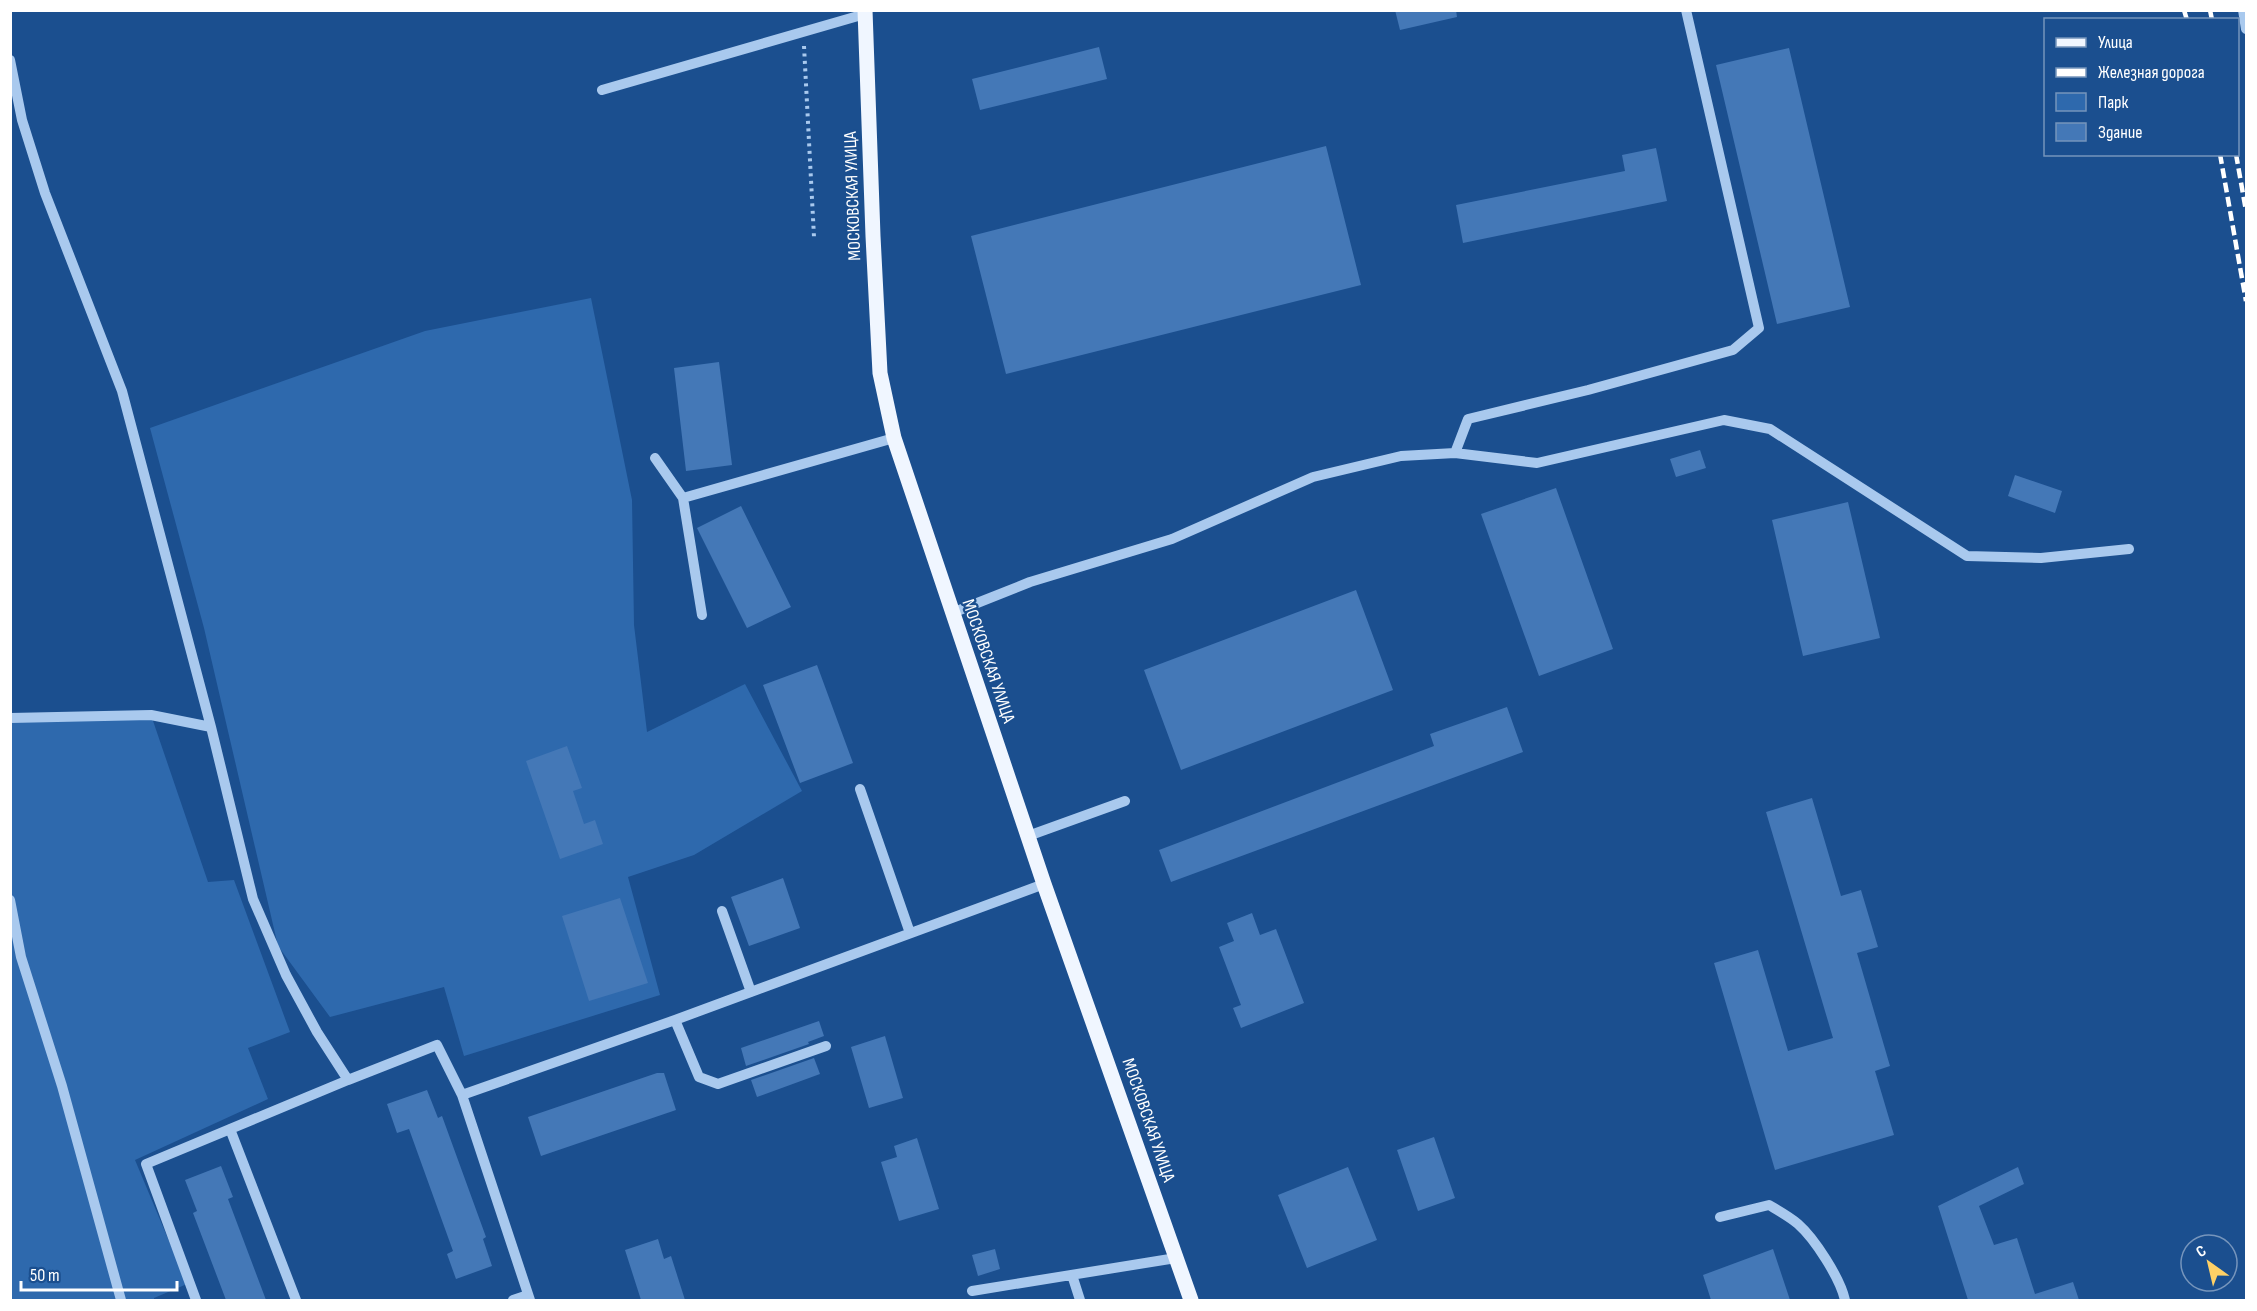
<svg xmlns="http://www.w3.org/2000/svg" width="2257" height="1311" viewBox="0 0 2257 1311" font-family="'Sofia Sans Condensed',sans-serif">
<rect width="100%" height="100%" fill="#1b4f8f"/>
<!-- green -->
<path fill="#2e69ad" d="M 591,298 L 632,500 L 634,625 L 647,732 L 745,684 L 802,791 L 694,855 L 628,877 L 660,995 L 464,1056 L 444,987 L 330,1017 L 278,946 L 204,628 L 150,428 L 425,331 Z
M 151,715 L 208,882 L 234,880 L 290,1032 L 248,1048 L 268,1099 L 135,1160 L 187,1284 L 154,1298 L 154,1300 L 11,1300 L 10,718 Z"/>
<!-- building -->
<path fill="#4478b7" d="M 1395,10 L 1456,10 L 1457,17 L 1400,30 Z
M 1099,47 L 1107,79 L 980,110 L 972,79 Z
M 1789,48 L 1850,307 L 1777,324 L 1716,65 Z
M 1326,146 L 1361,285 L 1006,374 L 971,236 Z
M 1656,148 L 1667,201 L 1463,243 L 1456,205 L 1625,171 L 1622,155 Z
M 719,362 L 732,465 L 686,471 L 674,368 Z
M 1700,450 L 1706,468 L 1676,477 L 1670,459 Z
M 2015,475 L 2062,491 L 2055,513 L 2008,496 Z
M 1556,488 L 1613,649 L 1539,676 L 1481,514 Z
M 1848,502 L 1880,638 L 1803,656 L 1772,520 Z
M 741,506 L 791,607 L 747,628 L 697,528 Z
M 1356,590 L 1393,690 L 1181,770 L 1144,670 Z
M 817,665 L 853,763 L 800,783 L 763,685 Z
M 1507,707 L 1523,752 L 1171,882 L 1159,850 L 1434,746 L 1430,734 Z
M 567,746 L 582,788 L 573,791 L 584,824 L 595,820 L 603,844 L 560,859 L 526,761 Z
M 1812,798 L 1841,896 L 1861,890 L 1878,947 L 1857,953 L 1890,1066 L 1875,1071 L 1894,1135 L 1775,1170 L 1714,963 L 1758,950 L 1788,1051 L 1833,1038 L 1766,812 Z
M 783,878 L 800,928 L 749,946 L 731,897 Z
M 620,898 L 648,983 L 589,1001 L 562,916 Z
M 1252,913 L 1260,935 L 1276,929 L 1304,1003 L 1241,1028 L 1233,1008 L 1241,1005 L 1219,947 L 1234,941 L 1227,923 Z
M 819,1021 L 824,1036 L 808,1042 L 809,1044 L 746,1066 L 741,1048 Z
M 885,1036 L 903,1098 L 869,1108 L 851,1047 Z
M 814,1058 L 820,1074 L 757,1097 L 751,1080 Z
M 657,1073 L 664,1073 L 676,1110 L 541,1156 L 528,1117 Z
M 427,1090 L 438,1118 L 442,1116 L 486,1237 L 483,1239 L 492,1266 L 456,1279 L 447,1254 L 453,1251 L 409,1129 L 397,1133 L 387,1104 Z
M 1434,1137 L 1455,1198 L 1418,1211 L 1397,1150 Z
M 917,1138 L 939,1209 L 899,1221 L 881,1162 L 897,1157 L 894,1146 Z
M 221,1166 L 233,1197 L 228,1199 L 266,1300 L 226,1300 L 193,1213 L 197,1211 L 185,1180 Z
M 1348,1167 L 1377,1240 L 1307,1268 L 1278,1195 Z
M 2018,1167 L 2024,1184 L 1979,1206 L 1994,1245 L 2017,1238 L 2035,1294 L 2073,1282 L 2079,1300 L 1968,1300 L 1938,1206 Z
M 658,1239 L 664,1259 L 671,1256 L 685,1300 L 641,1300 L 625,1250 Z
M 995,1249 L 1000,1269 L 978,1276 L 972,1255 Z
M 1773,1249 L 1790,1300 L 1711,1300 L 1703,1275 Z"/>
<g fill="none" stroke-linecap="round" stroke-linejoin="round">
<!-- path -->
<path stroke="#a9c9ee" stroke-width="4" stroke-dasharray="3 4.5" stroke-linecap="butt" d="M 804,46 L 814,237"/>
<!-- minor -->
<path stroke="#a9c9ee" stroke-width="10" d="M 2243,10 L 2246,29
M 10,60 L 22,120 L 45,193 L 122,391 L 211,727 L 253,899 L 286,975 L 317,1032 L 348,1080 L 437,1045 L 462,1095 L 530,1300
M 602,90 L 865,14
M 1455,453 L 1537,463 L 1724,420 L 1770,429 L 1967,556 L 2041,558 L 2129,549
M 655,458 L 683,498 L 894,438
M 683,498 L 702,615
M 952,613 L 1030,582 L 1172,539 L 1313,477 L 1401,456 L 1455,453 L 1468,419 L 1588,390 L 1733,350 L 1759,328 L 1686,10
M 10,718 L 151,715 L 211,727
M 860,789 L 910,933
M 1028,836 L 1125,801
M 10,900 L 21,957 L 62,1086 L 121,1300
M 722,911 L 751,992
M 675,1020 L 699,1077 L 718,1084 L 826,1046
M 462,1095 L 675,1020 L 1044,884
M 230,1129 L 296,1300
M 1720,1217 L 1769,1205 C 1779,1211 1790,1217 1798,1224 C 1815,1239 1840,1278 1845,1300
M 1072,1275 L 1080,1300
M 972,1291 L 1176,1258
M 196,1300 L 146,1164 L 348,1080
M 513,1300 L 528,1295"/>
<!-- major -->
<path stroke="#f0f6ff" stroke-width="15" d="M 865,10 L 873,236 L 880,373 L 894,438 L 1044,884 L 1191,1300"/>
<!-- rail -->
<path stroke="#fff" stroke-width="4.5" stroke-dasharray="10 4.5" stroke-linecap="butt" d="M 2184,10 L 2187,20
M 2210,10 L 2212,20
M 2220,154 L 2246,301
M 2236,154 L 2246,211"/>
</g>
<g text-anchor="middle" stroke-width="4.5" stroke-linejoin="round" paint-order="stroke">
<!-- street labels -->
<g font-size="18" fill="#fff" stroke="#1b4f8f">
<text transform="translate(852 196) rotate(-92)" y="6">МОСКОВСКАЯ УЛИЦА</text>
<text transform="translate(989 661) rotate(71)" y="6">МОСКОВСКАЯ УЛИЦА</text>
<text transform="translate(1149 1120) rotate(71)" y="6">МОСКОВСКАЯ УЛИЦА</text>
</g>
</g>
<!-- border -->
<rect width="2257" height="1311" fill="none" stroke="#ffffff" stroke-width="24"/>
<!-- legend -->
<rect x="2044" y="18" width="195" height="138" fill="#1b4f8f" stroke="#7695bc" stroke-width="1.5"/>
<rect x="2056" y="38" width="30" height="9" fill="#f0f6ff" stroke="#7695bc" stroke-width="1.5"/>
<text x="2098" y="48" font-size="18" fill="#ffffff">Улица</text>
<rect x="2056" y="68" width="30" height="9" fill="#ffffff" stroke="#7695bc" stroke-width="1.5"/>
<text x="2098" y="78" font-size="18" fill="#ffffff">Железная дорога</text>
<rect x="2056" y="93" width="30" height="18" fill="#2e69ad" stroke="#7695bc" stroke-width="1.5"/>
<text x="2098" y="108" font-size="18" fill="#ffffff">Парк</text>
<rect x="2056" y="123" width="30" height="18" fill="#4478b7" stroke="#7695bc" stroke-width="1.5"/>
<text x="2098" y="138" font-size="18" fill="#ffffff">Здание</text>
<!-- north arrow -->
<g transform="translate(2209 1263) rotate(326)"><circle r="28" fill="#1b4f8f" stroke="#7695bc" stroke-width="1.5"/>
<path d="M0-4.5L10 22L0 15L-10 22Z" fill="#ffd166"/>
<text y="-9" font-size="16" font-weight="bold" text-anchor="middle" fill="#ffffff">С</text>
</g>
<!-- scale -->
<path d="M21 1281v9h156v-9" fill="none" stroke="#ffffff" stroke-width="3"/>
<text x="30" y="1281" font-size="18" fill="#ffffff" stroke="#1b4f8f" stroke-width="4.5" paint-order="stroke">50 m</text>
</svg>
